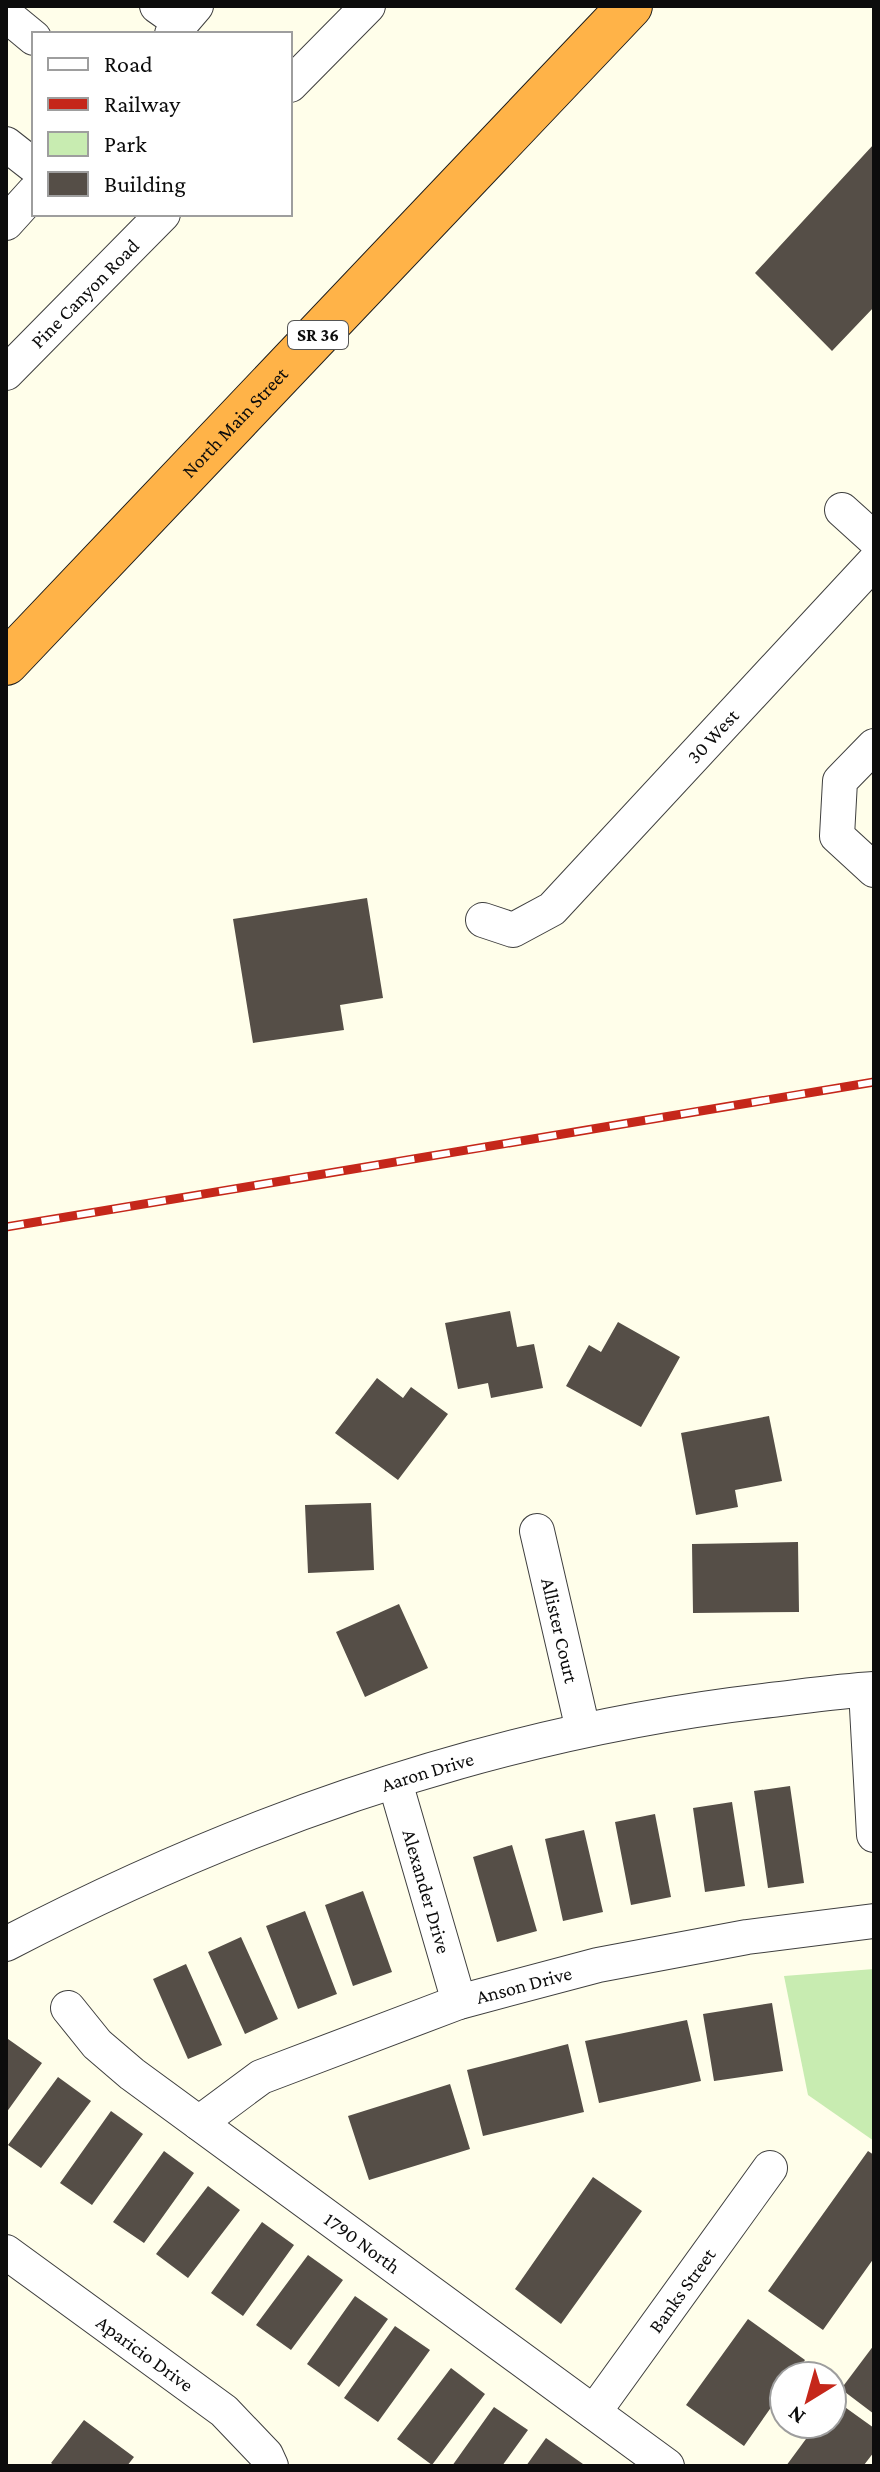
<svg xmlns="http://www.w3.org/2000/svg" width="880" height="2472" viewBox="0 0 880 2472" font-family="'Crimson Pro',serif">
<rect width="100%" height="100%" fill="#fffeea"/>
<!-- park -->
<path fill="#c8ecb1" d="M 874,1969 L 874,2141 L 808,2095 L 784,1976 Z"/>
<!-- building -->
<path fill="#554e47" d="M 874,144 L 874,307 L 832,351 L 755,273 Z
M 367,898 L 383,998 L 340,1005 L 344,1030 L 253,1043 L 233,919 Z
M 510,1311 L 517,1347 L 534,1344 L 543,1388 L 491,1398 L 488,1383 L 458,1389 L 445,1323 Z
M 618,1322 L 680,1357 L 641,1427 L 566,1386 L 589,1345 L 601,1352 Z
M 377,1378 L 403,1398 L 411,1387 L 448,1414 L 398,1480 L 335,1433 Z
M 769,1416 L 782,1481 L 735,1490 L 738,1507 L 696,1515 L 681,1433 Z
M 371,1503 L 374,1570 L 308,1573 L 305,1505 Z
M 798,1542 L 799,1612 L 693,1613 L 692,1544 Z
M 399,1604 L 428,1668 L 365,1697 L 336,1632 Z
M 790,1786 L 804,1883 L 768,1888 L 754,1791 Z
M 732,1802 L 745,1886 L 705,1892 L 693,1808 Z
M 655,1814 L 671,1897 L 631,1905 L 615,1822 Z
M 584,1830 L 603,1912 L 563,1921 L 545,1839 Z
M 512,1845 L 537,1931 L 497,1942 L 473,1857 Z
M 363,1891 L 392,1972 L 353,1986 L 325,1905 Z
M 305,1911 L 337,1994 L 298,2009 L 266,1926 Z
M 241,1937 L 278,2019 L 245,2034 L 208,1952 Z
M 186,1964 L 222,2045 L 188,2059 L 153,1979 Z
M 772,2003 L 783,2071 L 714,2081 L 703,2014 Z
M 687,2020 L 701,2081 L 599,2103 L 585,2041 Z
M 8,2039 L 42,2063 L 6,2113 L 6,2042 Z
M 568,2044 L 584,2112 L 483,2136 L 467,2070 Z
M 58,2077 L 91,2101 L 41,2168 L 8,2145 Z
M 450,2084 L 470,2149 L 369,2180 L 348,2116 Z
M 111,2111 L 143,2134 L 92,2205 L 60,2183 Z
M 164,2151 L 194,2173 L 144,2243 L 113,2222 Z
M 868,2151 L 874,2155 L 874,2258 L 823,2330 L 768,2291 Z
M 593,2177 L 642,2211 L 561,2324 L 515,2289 Z
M 208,2186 L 240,2210 L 188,2278 L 156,2254 Z
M 262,2222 L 294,2245 L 243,2316 L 211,2293 Z
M 308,2255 L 343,2280 L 291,2350 L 256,2325 Z
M 355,2296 L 388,2319 L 339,2387 L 307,2364 Z
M 748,2319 L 805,2360 L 794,2376 L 784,2376 L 784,2389 L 744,2446 L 686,2405 Z
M 395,2326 L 430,2350 L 378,2422 L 344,2398 Z
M 874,2345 L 874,2414 L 841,2389 Z
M 451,2368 L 485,2394 L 432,2465 L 397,2439 Z
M 835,2400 L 874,2428 L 874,2452 L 864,2465 L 786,2466 L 817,2424 L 832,2424 L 832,2404 Z
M 494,2407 L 528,2430 L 502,2466 L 452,2466 Z
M 84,2420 L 134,2457 L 127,2466 L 55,2466 L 51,2463 Z
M 546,2438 L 583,2464 L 581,2466 L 526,2466 Z"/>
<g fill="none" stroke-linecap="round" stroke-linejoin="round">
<defs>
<g id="minor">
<path d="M 157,6 L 181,23"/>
<path d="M 6,15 L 34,38"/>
<path d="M 172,34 L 196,6"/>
<path d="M 290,85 L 368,6"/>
<path d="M 6,144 L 34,166"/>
<path d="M 6,223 L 34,192"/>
<path id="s1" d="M 6,373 L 163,214"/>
<path d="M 842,510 L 874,539"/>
<path d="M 874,746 L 840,781 L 837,836 L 874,870"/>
<path id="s2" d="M 483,920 L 513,930 L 552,909 L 874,562"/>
<path id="s3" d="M 537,1531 L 583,1730"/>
<path d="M 866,1690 L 874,1835"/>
<path id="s4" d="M 395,1782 L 459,2002"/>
<path id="s5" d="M 6,1944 C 244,1820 503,1730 771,1700 C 805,1696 840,1691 874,1689"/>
<path id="s6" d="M 68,2008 L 97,2044 L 132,2074 L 667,2466"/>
<path id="s7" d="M 199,2123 L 261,2077 L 459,2002 L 598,1965 L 747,1937 L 874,1921"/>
<path id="s8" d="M 6,2252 L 224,2411 L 266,2455 L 271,2466"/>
<path id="s9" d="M 594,2412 L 770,2168"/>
</g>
<g id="highway">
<path id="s10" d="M 6,663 L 630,6"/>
</g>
</defs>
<!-- minor casing -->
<use href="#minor" stroke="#3f3f3f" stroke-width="36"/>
<!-- highway casing -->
<use href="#highway" stroke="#1d1d1d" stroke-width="46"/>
<!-- minor -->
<use href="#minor" stroke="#fff" stroke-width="34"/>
<!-- highway -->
<use href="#highway" stroke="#ffb348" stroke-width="44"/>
<defs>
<path id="rail" d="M 6,1227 L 874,1082"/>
</defs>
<!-- rail casing -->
<use href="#rail" stroke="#c5271a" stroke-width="9"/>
<!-- rail -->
<use href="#rail" stroke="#fff" stroke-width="6" stroke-dasharray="18" stroke-linecap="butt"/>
</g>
<g text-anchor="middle" stroke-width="8" stroke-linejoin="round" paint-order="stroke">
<!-- shield labels -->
<rect fill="#fff" stroke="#555" stroke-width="2" x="288" y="321" width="60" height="28" rx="6"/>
<g font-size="18" font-weight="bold" fill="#0c0c0c">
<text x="318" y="341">SR 36</text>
</g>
<!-- street labels -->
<g font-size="20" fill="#0c0c0c" stroke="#fff">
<text dy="7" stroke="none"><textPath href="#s1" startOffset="112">Pine Canyon Road</textPath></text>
<text dy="7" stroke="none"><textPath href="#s10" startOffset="332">North Main Street</textPath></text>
<text dy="7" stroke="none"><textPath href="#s2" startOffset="312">30 West</textPath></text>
<text dy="7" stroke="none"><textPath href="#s3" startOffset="102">Allister Court</textPath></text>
<text dy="7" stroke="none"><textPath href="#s5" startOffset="456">Aaron Drive</textPath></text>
<text dy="7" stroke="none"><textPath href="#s4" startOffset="114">Alexander Drive</textPath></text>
<text dy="7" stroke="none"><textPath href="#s7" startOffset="356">Anson Drive</textPath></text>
<text dy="7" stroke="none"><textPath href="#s6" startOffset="378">1790 North</textPath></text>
<text dy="7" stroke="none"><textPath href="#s9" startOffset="150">Banks Street</textPath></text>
<text dy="7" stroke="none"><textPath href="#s8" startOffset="172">Aparicio Drive</textPath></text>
</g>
</g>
<!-- border -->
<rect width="880" height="2472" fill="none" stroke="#0c0c0c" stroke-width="16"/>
<!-- legend -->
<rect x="32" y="32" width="260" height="184" fill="#ffffff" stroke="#9e9e9e" stroke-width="2"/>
<rect x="48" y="58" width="40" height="12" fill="#ffffff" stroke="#9e9e9e" stroke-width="2"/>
<text x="104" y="72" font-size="24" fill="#0c0c0c">Road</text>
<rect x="48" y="98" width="40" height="12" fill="#c5271a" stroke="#9e9e9e" stroke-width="2"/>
<text x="104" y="112" font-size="24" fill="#0c0c0c">Railway</text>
<rect x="48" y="132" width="40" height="24" fill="#c8ecb1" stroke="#9e9e9e" stroke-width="2"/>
<text x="104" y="152" font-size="24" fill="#0c0c0c">Park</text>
<rect x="48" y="172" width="40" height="24" fill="#554e47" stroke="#9e9e9e" stroke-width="2"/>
<text x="104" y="192" font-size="24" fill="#0c0c0c">Building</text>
<!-- north arrow -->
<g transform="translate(808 2400) rotate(217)"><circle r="38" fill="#ffffff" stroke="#9e9e9e" stroke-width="2"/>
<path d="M0-6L14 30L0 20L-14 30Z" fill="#c5271a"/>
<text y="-12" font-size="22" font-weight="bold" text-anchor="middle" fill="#0c0c0c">N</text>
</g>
</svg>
